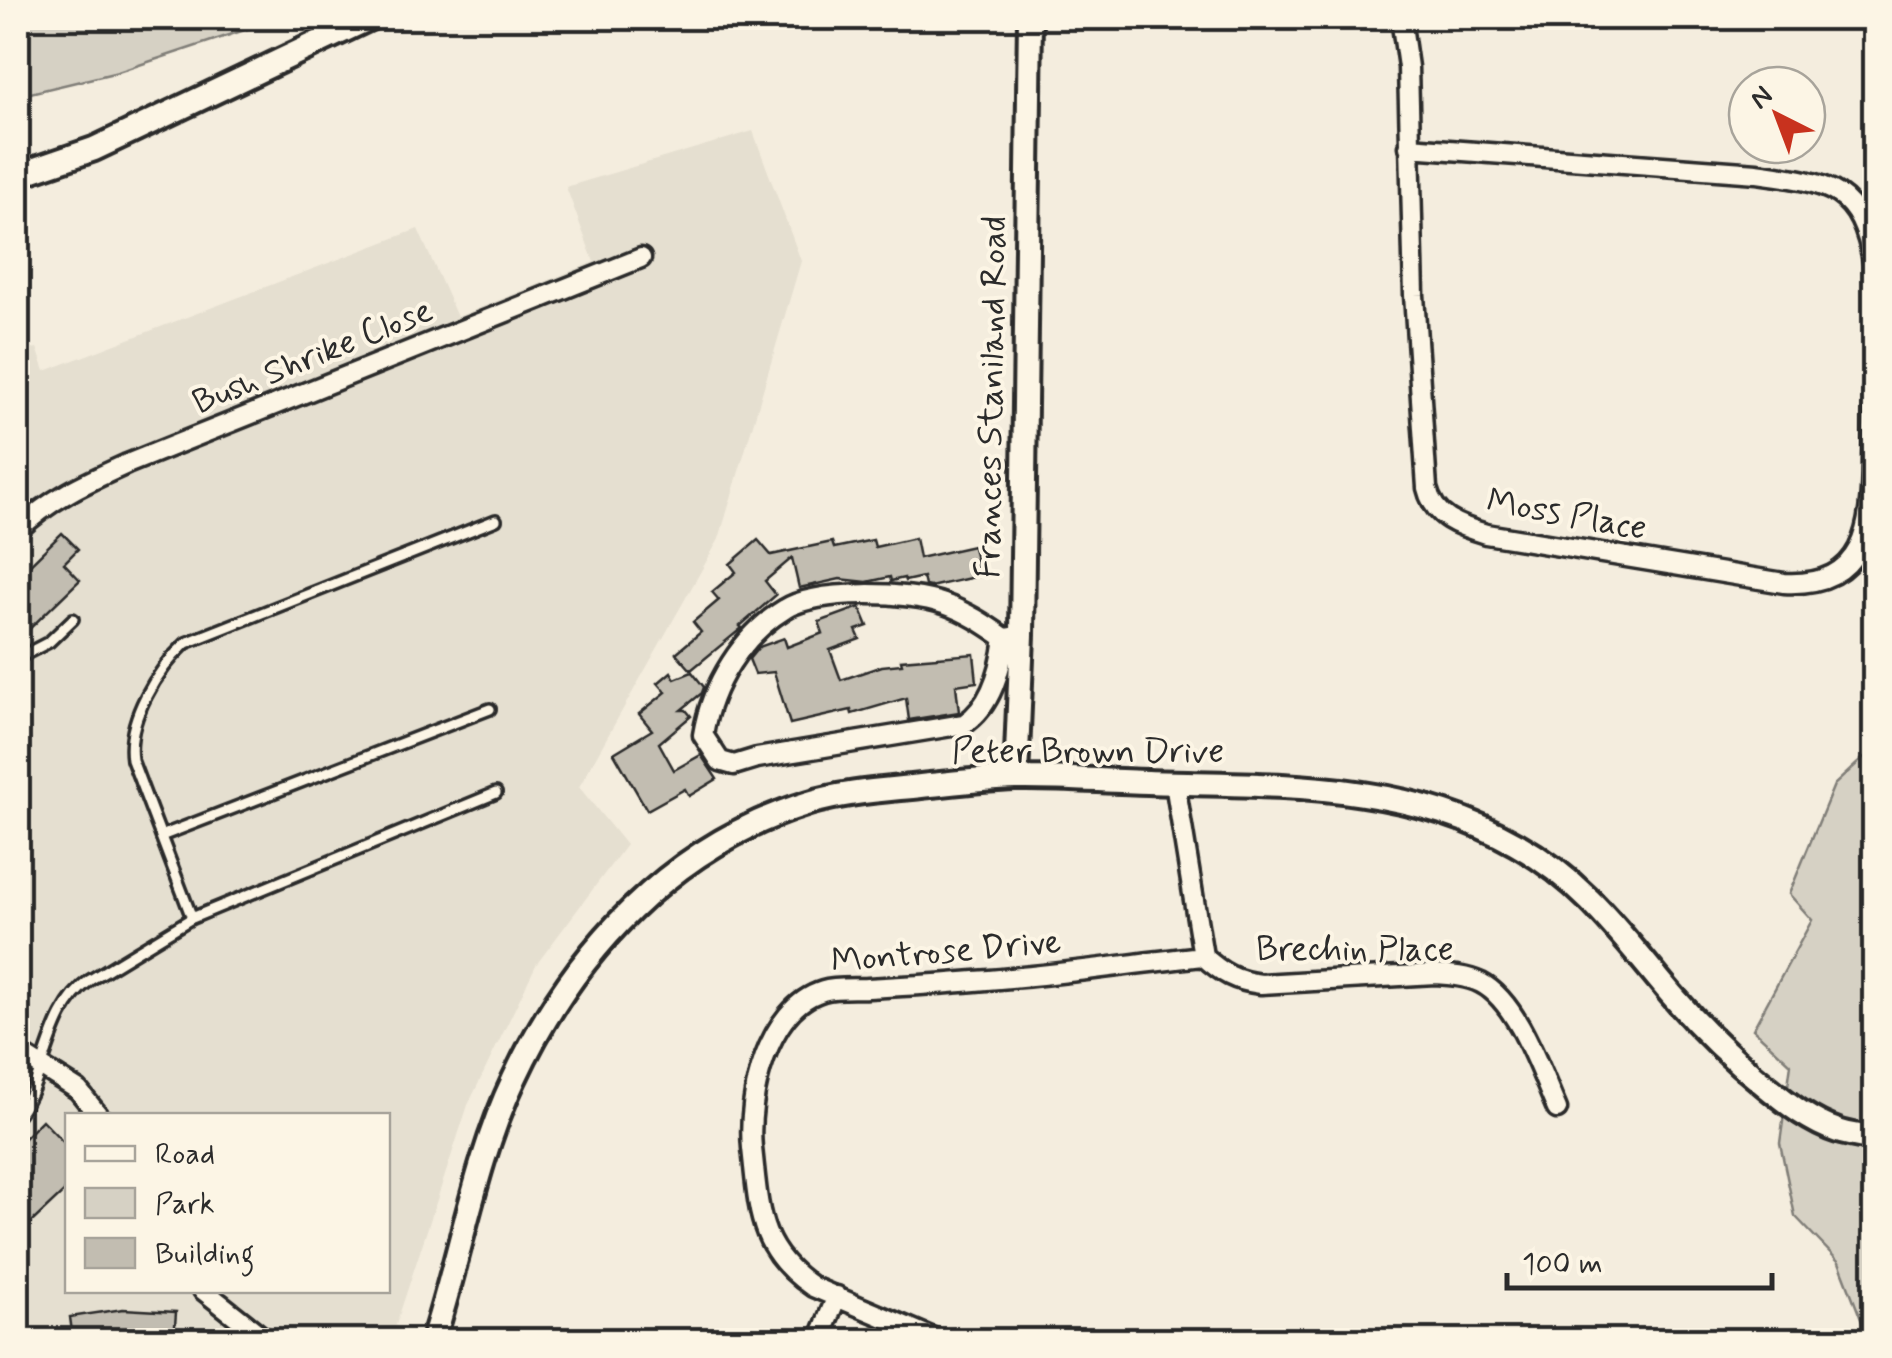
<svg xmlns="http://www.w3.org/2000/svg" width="1892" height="1358" viewBox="0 0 1892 1358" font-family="Mynerve,sans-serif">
<rect width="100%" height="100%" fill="#f4edde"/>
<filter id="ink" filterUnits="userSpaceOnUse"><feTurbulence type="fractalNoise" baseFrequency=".01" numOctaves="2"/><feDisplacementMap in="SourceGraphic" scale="20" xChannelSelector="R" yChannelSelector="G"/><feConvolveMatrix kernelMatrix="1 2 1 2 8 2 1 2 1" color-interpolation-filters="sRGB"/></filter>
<g filter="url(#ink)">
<!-- built -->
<path fill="#e5dfd0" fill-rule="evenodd" d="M 753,131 L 801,261 L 719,539 L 579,787 L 626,845 L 536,965 L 468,1105 L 391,1340 L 18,1340 L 18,353 L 37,348 L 45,371 L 418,229 L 457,317 L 594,262 L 566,187 ZM 68,1116 L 388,1116 L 388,1290 L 68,1290 Z"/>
<!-- green -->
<path fill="#d6d1c4" stroke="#807e78" stroke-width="2.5" d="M 18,18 L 281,18 L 118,72 L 18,96 Z
M 1874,748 L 1874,1340 L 1862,1340 L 1866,1332 L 1839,1262 L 1795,1216 L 1780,1143 L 1791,1064 L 1753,1029 L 1812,920 L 1789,894 L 1834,785 Z"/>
<!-- building -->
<path fill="#c2bdb1" stroke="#2b2b2b" stroke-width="2.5" d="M 62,533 L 78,549 L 64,563 L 80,580 L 18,640 L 18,576 Z
M 915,538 L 919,558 L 973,546 L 979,576 L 930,587 L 925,586 L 923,577 L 905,581 L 904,578 L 891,581 L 890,577 L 867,582 L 840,579 L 799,588 L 792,558 L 765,581 L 776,595 L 740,626 L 742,628 L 691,670 L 676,653 L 701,632 L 693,622 L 719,600 L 712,592 L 736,572 L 730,564 L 758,540 L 771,555 L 832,542 L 834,548 L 873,540 L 875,547 Z
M 860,607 L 868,626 L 856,630 L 860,639 L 830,650 L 841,680 L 882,666 L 902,664 L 901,660 L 974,654 L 977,682 L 956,685 L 959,712 L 909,720 L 906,698 L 852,714 L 851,710 L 790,724 L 774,672 L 755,674 L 749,659 L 759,647 L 784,638 L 787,647 L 823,633 L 819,622 Z
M 671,672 L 675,679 L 692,672 L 704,687 L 702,693 L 681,710 L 686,710 L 691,716 L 659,743 L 674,770 L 701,755 L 717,779 L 689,796 L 685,789 L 647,810 L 614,753 L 652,730 L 639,714 L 666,692 L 658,683 Z
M 42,1120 L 68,1147 L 68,1188 L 18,1235 L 18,1144 Z
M 123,1309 L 176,1312 L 174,1340 L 73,1340 L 70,1317 Z"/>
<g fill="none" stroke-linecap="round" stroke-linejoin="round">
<defs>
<path id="service" d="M 18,658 L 49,642 L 73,619
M 161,836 L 490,709
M 192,918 L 132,760 C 126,720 157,670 186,643 L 496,520
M 18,1115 C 49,1073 46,1012 90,980 L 192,918 L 496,793"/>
<path id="minor" d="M 1401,18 L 1408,67 L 1414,295 L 1427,488 C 1434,518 1459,526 1486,534 L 1784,583 C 1866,587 1871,527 1872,462 C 1873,431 1874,400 1874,369
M 1409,147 L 1757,173 C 1830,183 1861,187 1874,267
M 18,530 C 49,499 87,482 127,464 L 641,258
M 1005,638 C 1001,669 992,706 964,724 L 757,758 L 734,765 L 720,761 L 703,735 C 711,685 742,635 785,609 C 816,589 910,591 944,604 C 967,612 985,624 1005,638 L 1022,635
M 1175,783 L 1203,956 C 1222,973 1235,981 1261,984 L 1435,974 C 1451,975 1467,976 1481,983 C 1518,1002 1541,1073 1557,1109
M 18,1052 L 78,1090 L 99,1116
M 203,1290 L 266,1340
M 819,1340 L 837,1296
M 938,1340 L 813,1287 C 757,1249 759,1209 752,1148 C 747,1098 767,1008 823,991 C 836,987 855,989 868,988 C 904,986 940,984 975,981 C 1051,976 1127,964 1203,956"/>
<path id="tertiary" d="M 18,175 L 94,149 L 370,18
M 1016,778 L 1022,635 L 1030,18
M 433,1340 C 461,1254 475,1161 514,1079 C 573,952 672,845 809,803 C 845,792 884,790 921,786 C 952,783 984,779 1015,778 C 1059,777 1104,781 1148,782 C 1272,786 1405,780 1516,844 C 1584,882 1622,936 1671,994 C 1700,1028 1731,1058 1766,1086 C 1788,1104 1811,1122 1838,1131 C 1849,1135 1862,1136 1874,1139"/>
</defs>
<!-- service casing -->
<use href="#service" stroke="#2b2b2b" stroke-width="16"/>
<!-- minor casing -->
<use href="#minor" stroke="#2b2b2b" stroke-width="25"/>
<!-- tertiary casing -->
<use href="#tertiary" stroke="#2b2b2b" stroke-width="30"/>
<!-- service -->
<use href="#service" stroke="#fcf5e5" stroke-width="9"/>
<!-- minor -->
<use href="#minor" stroke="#fcf5e5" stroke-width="18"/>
<!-- tertiary -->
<use href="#tertiary" stroke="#fcf5e5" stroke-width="22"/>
</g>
</g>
<g text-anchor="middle" stroke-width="8" stroke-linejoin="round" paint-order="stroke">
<!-- street labels -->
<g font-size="35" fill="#2b2b2b" stroke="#fcf5e5">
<text transform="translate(312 355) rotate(-22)" y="12">Bush Shrike Close</text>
<text transform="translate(990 397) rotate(-89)" y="12">Frances Staniland Road</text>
<text transform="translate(1567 513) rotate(10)" y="12">Moss Place</text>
<text x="1088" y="762">Peter Brown Drive</text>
<text x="1355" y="960">Brechin Place</text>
<text transform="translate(946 950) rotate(-5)" y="12">Montrose Drive</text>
</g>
</g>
<!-- margin -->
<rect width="1892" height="1358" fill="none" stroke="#fcf5e5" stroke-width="60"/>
<rect x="30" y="30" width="1832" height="1298" fill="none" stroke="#2b2b2b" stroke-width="4" filter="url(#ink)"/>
<!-- legend -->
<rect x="65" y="1113" width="325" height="180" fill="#fcf5e5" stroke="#a8a49b" stroke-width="2.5"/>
<rect x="85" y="1146" width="50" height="15" fill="#fcf5e5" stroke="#a8a49b" stroke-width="2.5"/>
<text x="155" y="1163" font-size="30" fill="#2b2b2b">Road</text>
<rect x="85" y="1188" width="50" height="30" fill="#d6d1c4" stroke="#a8a49b" stroke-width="2.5"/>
<text x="155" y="1213" font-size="30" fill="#2b2b2b">Park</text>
<rect x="85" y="1238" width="50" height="30" fill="#c2bdb1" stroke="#a8a49b" stroke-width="2.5"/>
<text x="155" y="1263" font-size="30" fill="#2b2b2b">Building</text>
<!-- north arrow -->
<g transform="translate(1777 115) rotate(318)"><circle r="48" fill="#fcf5e5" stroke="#a8a49b" stroke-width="2.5"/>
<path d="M0-8L18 38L0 25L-18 38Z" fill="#c8321e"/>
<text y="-15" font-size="28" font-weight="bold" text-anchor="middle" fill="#2b2b2b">N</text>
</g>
<!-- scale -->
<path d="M1507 1273v15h265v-15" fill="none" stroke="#2b2b2b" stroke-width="5"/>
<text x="1522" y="1273" font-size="30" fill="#2b2b2b" stroke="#fcf5e5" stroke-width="8" paint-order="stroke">100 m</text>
</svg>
